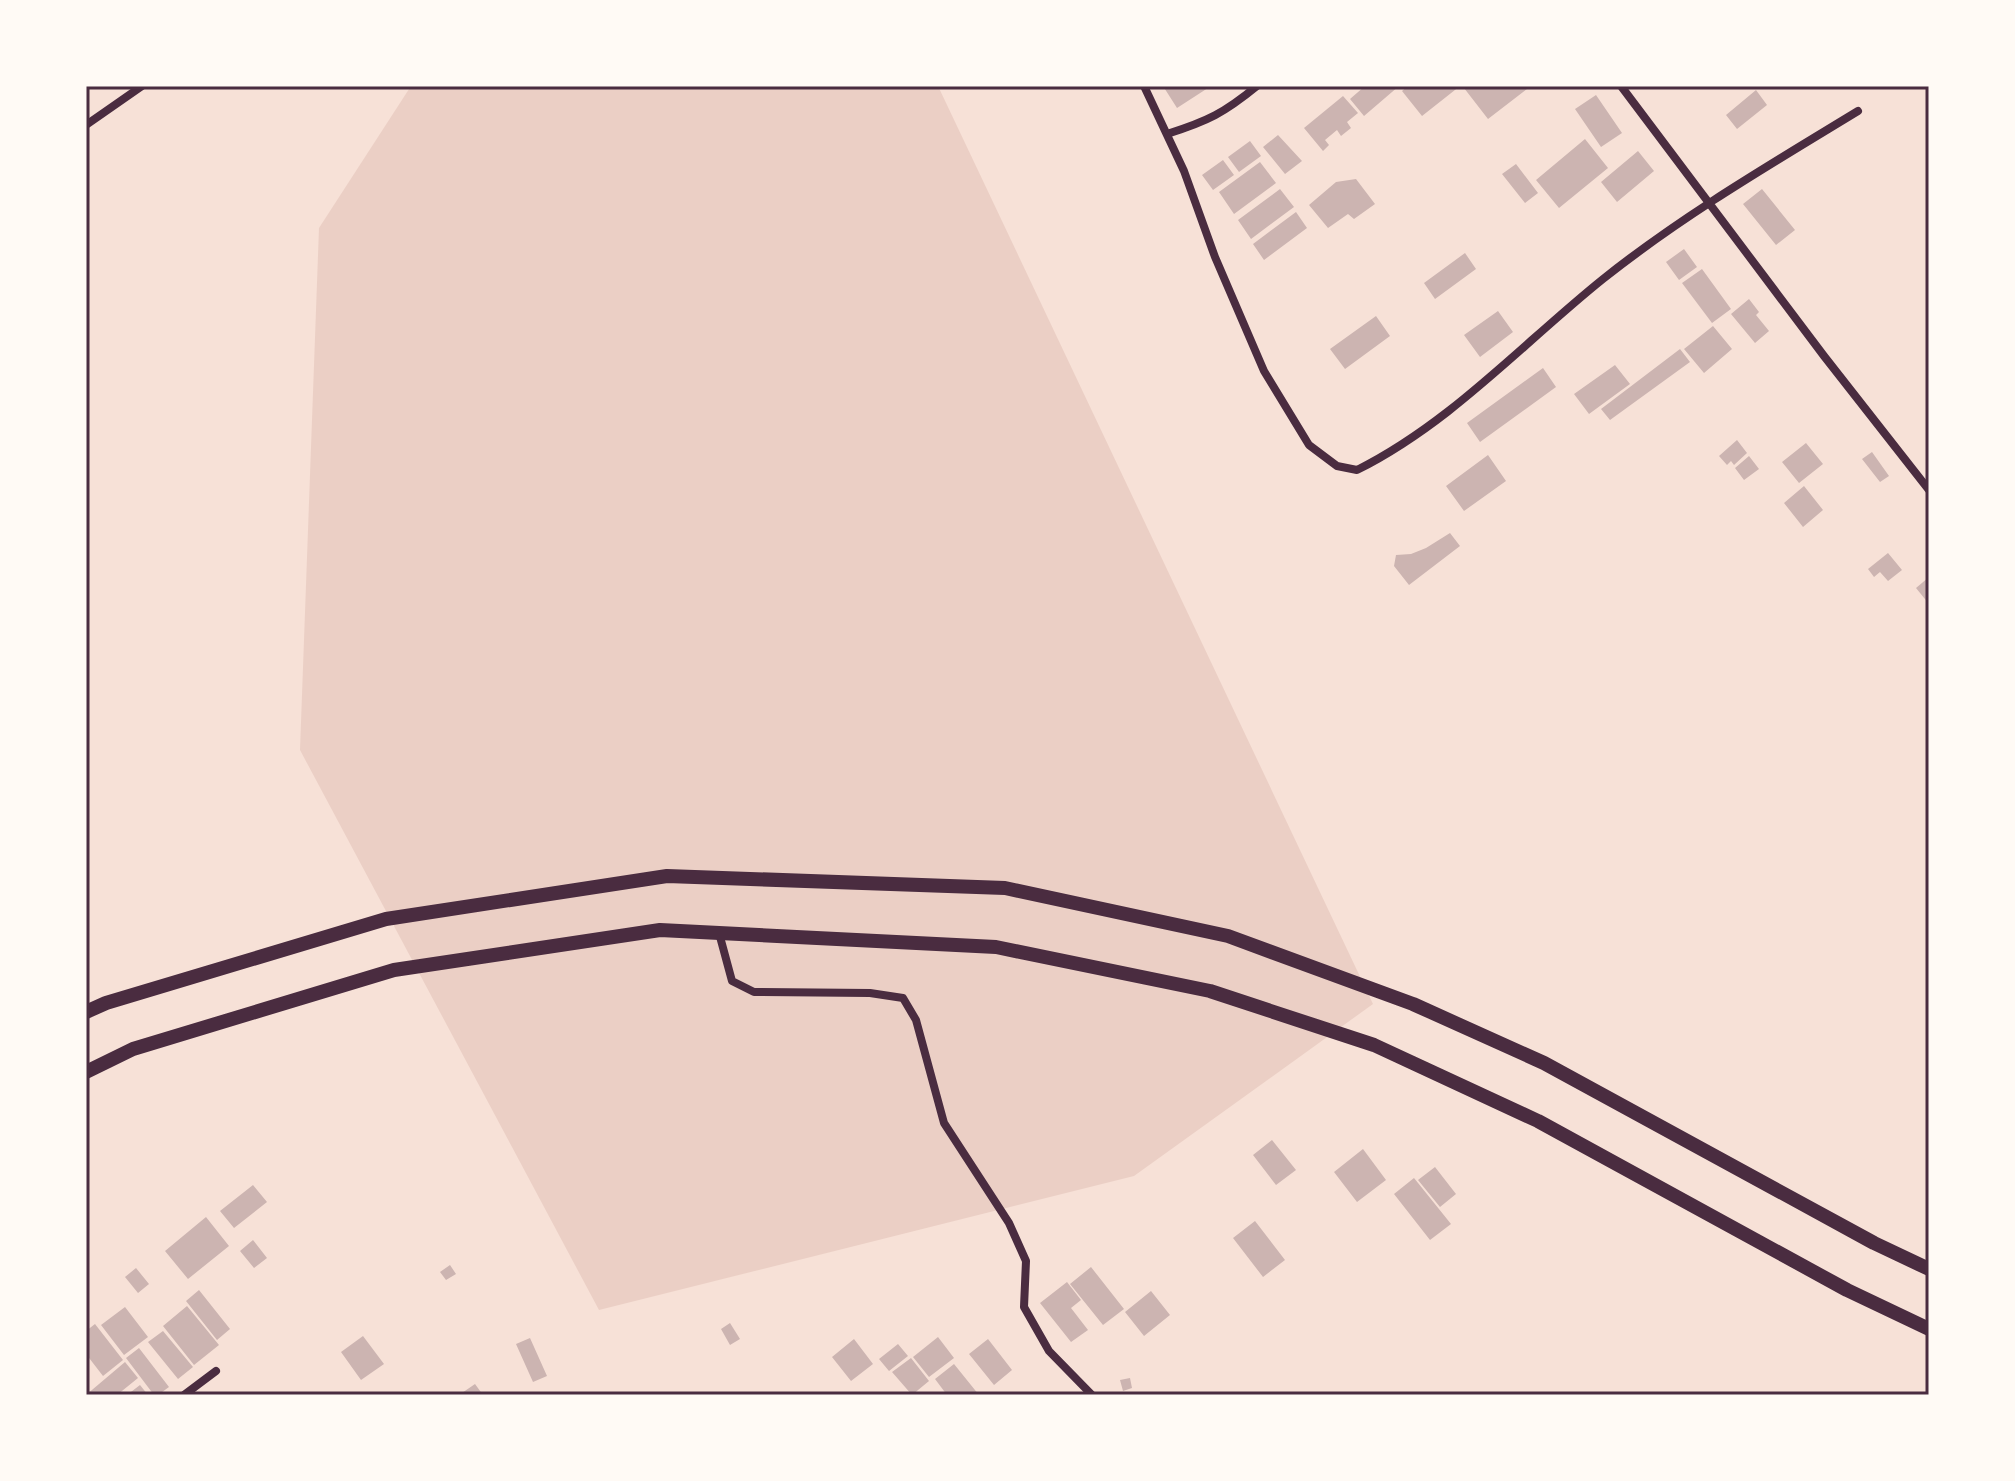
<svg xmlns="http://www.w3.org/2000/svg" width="2015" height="1481" viewBox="0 0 2015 1481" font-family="Roboto,sans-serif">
<rect width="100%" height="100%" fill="#f7e1d7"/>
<!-- green -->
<path fill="#ebcfc5" d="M 411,86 L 938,86 L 1373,1004 L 1134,1176 L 599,1310 L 300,750 L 319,228 Z"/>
<!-- building -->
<path fill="#ccb4b1" d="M 1163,86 L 1211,86 L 1177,108 Z
M 1365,86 L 1399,86 L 1364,116 L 1350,99 Z
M 1408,86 L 1460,86 L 1422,116 L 1402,91 Z
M 1466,86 L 1531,86 L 1488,119 L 1464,88 Z
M 1756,90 L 1767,105 L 1737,129 L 1726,115 Z
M 1596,95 L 1622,133 L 1601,147 L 1575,109 Z
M 1343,96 L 1358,113 L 1347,122 L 1351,128 L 1341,136 L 1337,130 L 1325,140 L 1329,145 L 1323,151 L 1304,128 Z
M 1278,135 L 1302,161 L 1285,174 L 1263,147 Z
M 1585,139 L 1608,168 L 1559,208 L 1536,180 Z
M 1250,141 L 1261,156 L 1239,172 L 1228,157 Z
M 1638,151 L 1654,171 L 1617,202 L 1601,182 Z
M 1223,160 L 1234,175 L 1213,190 L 1202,175 Z
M 1260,162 L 1276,183 L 1234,214 L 1219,192 Z
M 1516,164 L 1538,193 L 1525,203 L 1502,174 Z
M 1356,179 L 1375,204 L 1354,219 L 1348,214 L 1328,228 L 1309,205 L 1336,182 Z
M 1280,189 L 1294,207 L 1251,239 L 1238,220 Z
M 1762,189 L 1795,230 L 1776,245 L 1743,204 Z
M 1296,212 L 1307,228 L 1264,260 L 1253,244 Z
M 1684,249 L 1697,267 L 1679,280 L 1666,262 Z
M 1465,253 L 1476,269 L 1435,299 L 1424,283 Z
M 1702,269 L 1731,309 L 1712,323 L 1682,283 Z
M 1749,299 L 1759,312 L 1756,315 L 1769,331 L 1755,343 L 1731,314 Z
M 1498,311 L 1513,332 L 1480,357 L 1464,335 Z
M 1376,316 L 1390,336 L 1345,369 L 1330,349 Z
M 1713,326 L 1732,349 L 1704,373 L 1684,349 Z
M 1680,349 L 1690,362 L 1610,420 L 1601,409 Z
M 1615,365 L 1630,384 L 1589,414 L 1574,394 Z
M 1543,368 L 1556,387 L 1480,442 L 1467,423 Z
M 1737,440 L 1747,453 L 1734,465 L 1731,461 L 1727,465 L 1719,456 Z
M 1806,443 L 1823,464 L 1799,483 L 1782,462 Z
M 1872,452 L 1889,476 L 1880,482 L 1862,459 Z
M 1488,455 L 1506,481 L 1464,511 L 1446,486 Z
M 1749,456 L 1759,469 L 1744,480 L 1735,468 Z
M 1804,486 L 1823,510 L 1803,527 L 1784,503 Z
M 1450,533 L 1460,546 L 1409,585 L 1394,566 L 1396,555 L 1411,554 L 1426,548 Z
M 1888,553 L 1902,570 L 1888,581 L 1880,572 L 1874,577 L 1868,569 Z
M 1929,577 L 1929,604 L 1916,588 Z
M 1272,1140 L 1296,1170 L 1276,1185 L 1253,1155 Z
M 1363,1149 L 1386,1180 L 1357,1202 L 1334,1172 Z
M 1435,1167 L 1456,1194 L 1440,1207 L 1418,1180 Z
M 1414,1178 L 1451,1224 L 1430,1240 L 1394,1194 Z
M 253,1185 L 267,1202 L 234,1228 L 220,1211 Z
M 206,1217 L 229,1246 L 188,1279 L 165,1251 Z
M 1255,1221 L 1285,1260 L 1263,1277 L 1233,1238 Z
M 253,1240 L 267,1258 L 254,1268 L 240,1251 Z
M 450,1265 L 456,1274 L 446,1280 L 440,1272 Z
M 1091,1267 L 1124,1309 L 1103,1325 L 1070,1284 Z
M 136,1268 L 149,1284 L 138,1293 L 125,1277 Z
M 1067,1282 L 1081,1300 L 1071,1308 L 1088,1330 L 1071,1342 L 1040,1303 Z
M 199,1290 L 230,1329 L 217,1340 L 186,1301 Z
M 1151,1291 L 1170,1315 L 1144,1336 L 1125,1312 Z
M 187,1306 L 219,1345 L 194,1365 L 163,1326 Z
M 125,1307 L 148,1337 L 124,1355 L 101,1325 Z
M 730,1323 L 740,1339 L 730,1345 L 721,1329 Z
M 95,1324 L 123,1360 L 103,1376 L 86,1354 L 86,1331 Z
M 163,1331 L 193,1367 L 178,1379 L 148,1342 Z
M 363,1336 L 384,1364 L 361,1380 L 341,1352 Z
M 938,1337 L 954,1358 L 929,1377 L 913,1357 Z
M 530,1338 L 547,1376 L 533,1382 L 516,1344 Z
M 854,1339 L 873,1364 L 851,1381 L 832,1357 Z
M 988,1339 L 1012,1370 L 994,1385 L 969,1354 Z
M 898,1344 L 908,1356 L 889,1371 L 879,1359 Z
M 139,1348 L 169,1387 L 158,1395 L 154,1395 L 126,1358 Z
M 911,1358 L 929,1381 L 912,1395 L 892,1372 Z
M 125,1362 L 138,1378 L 117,1395 L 86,1395 Z
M 954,1364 L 979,1395 L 947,1395 L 935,1379 Z
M 1130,1378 L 1132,1388 L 1123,1391 L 1120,1380 Z
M 475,1384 L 483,1395 L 459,1395 Z
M 140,1385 L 148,1395 L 127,1395 Z"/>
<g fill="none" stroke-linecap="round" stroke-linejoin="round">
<!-- minor -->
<path stroke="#4a2c40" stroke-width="8" d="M 1144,86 L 1184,171 L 1215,257 L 1264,371 L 1309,445 L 1337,466 L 1357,470 C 1451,423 1522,344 1603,279 C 1682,216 1771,164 1858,111
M 1621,86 L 1824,356 L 1929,490
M 86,125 L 142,86
M 1167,134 C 1208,121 1224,113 1257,86
M 719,933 L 732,981 L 754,992 L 870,993 L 903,998 L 916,1020 L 944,1123 L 1009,1223 L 1026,1261 L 1024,1307 L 1049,1351 L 1092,1395
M 184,1395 L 216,1371"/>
<!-- trunk -->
<path stroke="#4a2c40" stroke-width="14" d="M 86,1012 L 106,1003 L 386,919 L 667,876 L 1005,888 L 1228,936 L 1413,1004 L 1544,1063 L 1874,1243 L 1929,1269
M 86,1072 L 133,1049 L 394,970 L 660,930 L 996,947 L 1210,991 L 1374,1045 L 1538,1121 L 1847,1290 L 1929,1329"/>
</g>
<!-- border -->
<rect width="2015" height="1481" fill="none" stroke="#fffaf5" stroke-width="176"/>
<rect x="88" y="88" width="1839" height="1305" fill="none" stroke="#4a2c40" stroke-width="3"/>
</svg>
